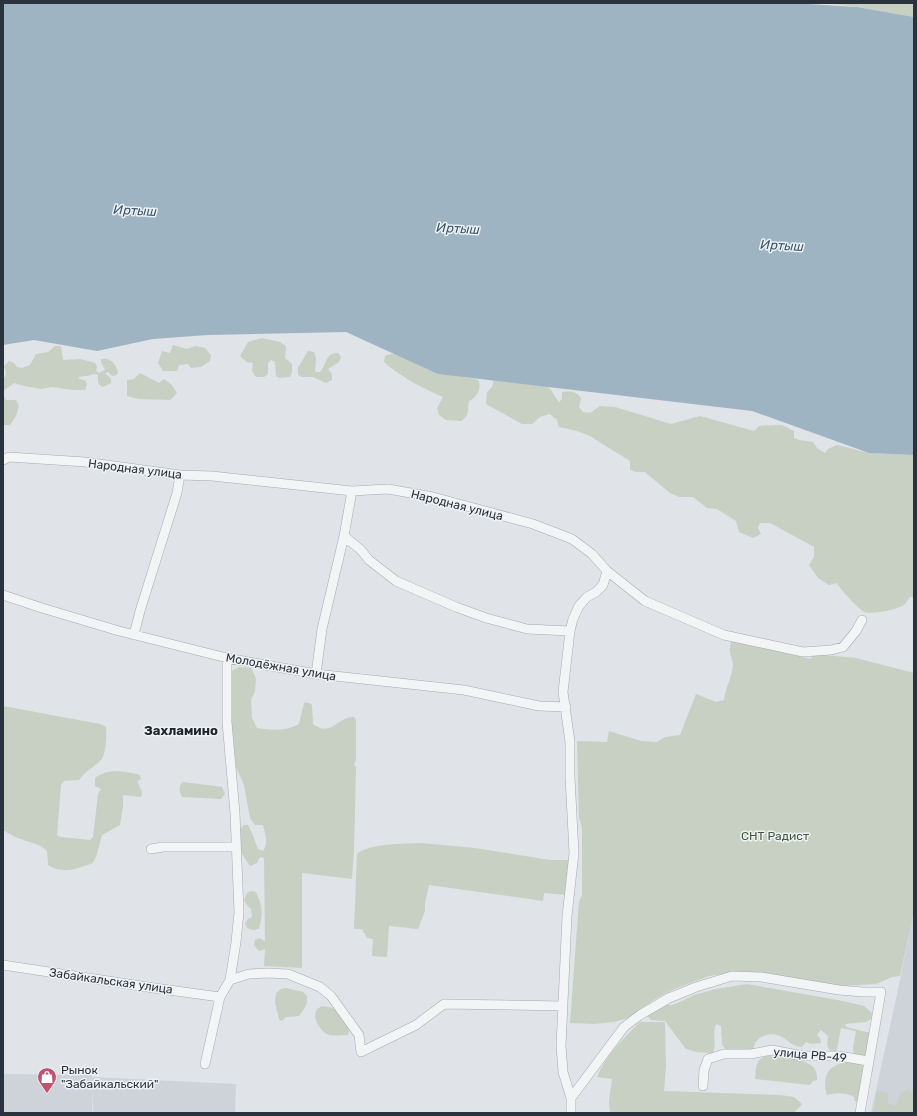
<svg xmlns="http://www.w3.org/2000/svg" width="917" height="1116" viewBox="0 0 917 1116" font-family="Rubik,sans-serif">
<rect width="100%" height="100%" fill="#e0e3e7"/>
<!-- built -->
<path fill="#ced3d9" d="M 914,910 L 914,1113 L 871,1113 L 899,985 Z
M 3,1074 L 92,1075 L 92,1077 L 236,1084 L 235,1113 L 93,1113 L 92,1087 L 92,1113 L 3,1113 Z"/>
<!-- green -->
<path fill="#c7d0c2" d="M 824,3 L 914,3 L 914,17 L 857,7 Z
M 262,338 L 280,342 L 286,346 L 285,358 L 292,364 L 292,373 L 290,377 L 280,378 L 276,376 L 275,362 L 271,360 L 268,363 L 268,374 L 264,377 L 256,377 L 252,371 L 253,363 L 247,362 L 240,356 L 248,342 Z
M 173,345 L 187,349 L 195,346 L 205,348 L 211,355 L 210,361 L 201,367 L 191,368 L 188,364 L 179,365 L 177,371 L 163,371 L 158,363 L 162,351 L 170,353 Z
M 55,346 L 61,346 L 63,360 L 80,359 L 95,363 L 97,367 L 96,371 L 99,373 L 105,370 L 101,362 L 101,359 C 111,358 115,363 118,372 L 117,375 L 112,376 L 108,372 L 105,373 L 111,379 L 111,383 L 103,387 C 97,384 98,381 98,375 L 93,374 C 88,377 82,375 78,378 L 86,381 L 87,385 L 85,390 L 73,390 L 52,387 L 41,389 L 24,386 L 14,383 L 3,391 L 3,377 L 5,377 L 6,373 L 4,366 L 9,361 L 14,363 L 17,367 L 22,368 L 30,365 L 36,354 L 48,352 Z
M 308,351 L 314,352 L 316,358 L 315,372 L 320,372 C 327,364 325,353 338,353 L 341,357 L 339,362 L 328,369 L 332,374 L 332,380 L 326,383 L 313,377 L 302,377 L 298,375 L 298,367 C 303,362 304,356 308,351 Z
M 390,354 L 395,354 L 438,373 L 476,379 L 479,381 C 481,390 477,397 469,401 C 467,411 470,415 461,421 L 446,420 L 439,415 L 437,408 L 443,397 C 422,388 401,377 384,362 L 385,356 Z
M 140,373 L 159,383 L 164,379 L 171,384 L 177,393 L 170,400 L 139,399 L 127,396 L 127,380 L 134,379 Z
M 494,380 L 547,386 C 553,391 554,396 559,402 L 562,399 L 562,392 C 570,391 576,391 581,398 L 579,407 L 583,412 L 590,413 L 600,406 L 615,407 L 671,424 L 700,416 L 754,431 L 759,426 L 782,425 L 794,431 L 794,438 L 799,440 L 813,442 L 817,448 L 825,453 L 828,449 L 837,445 L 869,453 L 914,455 L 914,597 L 910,597 C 908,600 906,603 904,605 C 899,609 871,615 865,612 C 859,610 840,589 837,583 L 829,585 L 818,578 L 809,565 L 814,557 L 814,547 L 770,523 L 760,523 L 758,528 L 761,534 L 753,538 L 739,532 L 736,521 L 717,509 L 707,508 L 693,497 L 679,497 L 670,493 L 645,472 L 636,472 L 630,470 L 630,461 L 590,436 L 577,431 L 559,427 L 557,420 L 550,414 L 540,417 L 532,424 L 522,424 L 486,404 L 487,392 L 492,387 Z
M 3,395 L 6,400 L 16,400 L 19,406 L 16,416 L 10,425 L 3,425 Z
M 732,640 L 811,659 L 813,654 L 856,658 L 914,673 L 914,911 L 900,976 L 892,977 L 876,984 L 839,986 L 731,973 L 709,976 L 672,990 L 654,1000 L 628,1018 L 614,1022 L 594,1024 L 570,1023 L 579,901 L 582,896 L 582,828 L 579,817 L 577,741 L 607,742 L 609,731 L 641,741 L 657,742 L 665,737 L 680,735 L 696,694 L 716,702 L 724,700 C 725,690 733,673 733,665 C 732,655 727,651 732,640 Z
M 239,667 L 251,668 L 256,678 L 255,692 L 251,699 L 252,718 L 257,728 C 273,730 285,732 299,724 L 304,703 C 308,702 310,703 312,705 L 313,724 C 331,738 338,716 354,717 L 356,720 L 356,759 L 354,765 L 356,767 L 354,851 L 352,879 L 302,873 L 302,968 L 264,966 L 265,949 L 259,951 L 254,945 L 255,940 L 259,938 L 265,941 L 264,858 L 260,857 L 257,863 L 250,866 L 242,854 L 239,830 L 244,825 L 248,825 L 252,833 L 258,849 L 263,851 C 269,843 265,834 263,825 L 255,825 L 250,818 L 244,785 L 236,767 L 231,723 L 230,672 Z
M 3,706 L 100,724 L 106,727 C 107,735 106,757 100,761 C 92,769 87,769 79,780 L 64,781 L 61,785 L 57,835 L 60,837 L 90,840 L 93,837 L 98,794 L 101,789 L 95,786 L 95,778 C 108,768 125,771 140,775 L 141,779 L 138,781 L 138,783 L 142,792 L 141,797 L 123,795 L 123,807 L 120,825 L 102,835 L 97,854 L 93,863 C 79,868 62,875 48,865 L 47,851 L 41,846 L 15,837 L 3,830 Z
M 183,782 L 222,787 L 225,794 L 221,799 L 182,797 C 179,791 178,786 183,782 Z
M 422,843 L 475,848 L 550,860 L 569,860 L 567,895 L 544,893 L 543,901 L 429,885 L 425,903 L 425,911 L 418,929 L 389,926 L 387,957 L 372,956 L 373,939 L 367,938 L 362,929 L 354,929 L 357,854 C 369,843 406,844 422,843 Z
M 251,891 L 256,892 C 263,907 263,913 259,929 L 253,930 L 247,928 L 245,923 L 248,919 L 252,917 L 251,909 L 247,905 L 244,900 L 247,893 Z
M 747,984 L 843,1001 L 864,1006 L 872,1013 L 871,1019 L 866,1022 L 845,1024 L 846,1027 L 871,1033 L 867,1058 L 854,1055 L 853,1048 L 856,1031 L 841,1028 L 836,1054 L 830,1051 L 827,1045 L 828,1036 L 821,1030 L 817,1035 L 820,1038 L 821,1043 L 811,1044 L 806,1042 L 802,1047 C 791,1046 790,1041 780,1036 C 772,1032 760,1035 755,1043 C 754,1046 753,1050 752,1052 L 727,1051 L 722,1045 L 721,1026 L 716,1024 C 712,1035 717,1043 713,1053 L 697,1052 L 686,1049 L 665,1021 L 651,1020 L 648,1017 L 650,1013 L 663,1004 L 672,1005 L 680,1002 L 694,995 L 716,989 Z
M 286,988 L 303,992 L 307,996 C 308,1005 304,1009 299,1016 L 286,1017 L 283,1020 L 281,1021 L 279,1019 L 275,1003 L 276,993 L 281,989 Z
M 322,1006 C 326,1007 331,1007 335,1009 C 342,1014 352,1027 348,1035 C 342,1035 331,1037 325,1033 C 317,1026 309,1012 322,1006 Z
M 640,1022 L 665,1022 L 666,1067 L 664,1091 L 780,1095 L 794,1097 L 802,1104 L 794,1113 L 610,1113 L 609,1101 L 612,1079 L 597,1077 C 606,1055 624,1038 640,1022 Z
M 767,1056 C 779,1057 806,1058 814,1068 C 817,1072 817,1076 817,1080 L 813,1081 L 810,1085 L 755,1079 C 756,1068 755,1059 767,1056 Z
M 851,1062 L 865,1064 L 859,1103 L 855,1101 L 854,1097 C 845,1092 837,1093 827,1095 C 821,1074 830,1063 851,1062 Z
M 909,1089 L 914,1096 L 914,1113 L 873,1113 L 877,1091 L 888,1093 L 888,1103 L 895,1106 L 901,1092 Z"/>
<!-- water -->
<path fill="#9fb4c3" d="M 3,3 L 792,3 L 857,7 L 914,17 L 914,455 L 869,453 L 752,411 L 438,374 L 346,332 L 208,335 L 153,339 L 97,351 L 34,340 L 3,345 Z"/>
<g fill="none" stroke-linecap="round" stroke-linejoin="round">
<defs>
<path id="street" d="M 3,460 L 9,457 L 85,462 L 180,475 L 212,476 L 352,491 L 388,489 L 433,497 L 533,524 L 572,539 L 592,554 L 607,571 L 645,601 L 724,635 L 803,652 L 831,650 L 843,647 L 856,631 L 862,620
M 344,536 L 361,550 L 369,560 L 396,581 L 456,607 L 486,618 L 527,629 L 570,631
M 3,595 L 42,608 L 119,631 L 227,658 L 316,674 L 464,690 L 539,706 L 566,707
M 134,635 L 140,611 L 177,493 L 180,475
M 316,674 L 322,629 L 344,536 L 352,491
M 151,849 L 163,847 L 236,847
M 3,965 L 154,988 L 220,997
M 230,980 L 249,974 L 268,973 L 288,974 L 320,987 L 331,996 L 359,1035 L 361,1052 L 416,1025 L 444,1004 L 563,1006
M 205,1064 L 220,997 L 230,980 L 236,942 L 239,912 L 235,813 L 227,722 L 227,658
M 703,1086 L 704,1070 L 708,1059 L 724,1054 L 751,1054 L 772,1050 L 803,1056 L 839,1056 L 868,1061
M 571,1098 L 624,1027 L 640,1015 L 669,998 L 696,987 L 732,976 L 761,977 L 839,990 L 863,992 L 881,992 L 860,1113
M 571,1113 L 571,1098 L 563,1072 L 561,1046 L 567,916 L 574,853 L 570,777 L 570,742 L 563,692 L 570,631 L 573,619 L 579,606 L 587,597 L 596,592 L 603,585 L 607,571"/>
</defs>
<!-- street casing -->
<use href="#street" stroke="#a6abb1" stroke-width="10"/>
<!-- street -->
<use href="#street" stroke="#f2f4f6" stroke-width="9"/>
</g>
<!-- icons -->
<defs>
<symbol id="shop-pin" viewBox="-11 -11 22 30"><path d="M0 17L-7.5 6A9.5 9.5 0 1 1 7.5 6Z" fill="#bf526d" stroke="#eff2f5"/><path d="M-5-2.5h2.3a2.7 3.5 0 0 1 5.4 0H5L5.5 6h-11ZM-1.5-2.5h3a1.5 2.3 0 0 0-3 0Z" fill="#fff"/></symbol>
</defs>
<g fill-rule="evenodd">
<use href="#shop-pin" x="36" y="1066" width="22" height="30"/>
</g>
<g text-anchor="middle" stroke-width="3" stroke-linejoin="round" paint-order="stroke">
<!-- street labels -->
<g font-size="12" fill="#2a333d" stroke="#eff2f5">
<text transform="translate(135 469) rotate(7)" y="4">Народная улица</text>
<text transform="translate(457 505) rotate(14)" y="4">Народная улица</text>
<text transform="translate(281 667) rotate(10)" y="4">Молодёжная улица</text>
<text transform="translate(111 981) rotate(8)" y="4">Забайкальская улица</text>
<text transform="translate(810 1055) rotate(5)" y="4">улица РВ-49</text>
</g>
<!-- park labels -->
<g font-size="12" fill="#425739" stroke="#eff2f5">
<text x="775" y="840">СНТ Радист</text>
</g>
<!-- poi labels -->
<g font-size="12" fill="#2a333d" stroke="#eff2f5" text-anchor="start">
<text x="61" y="1074">Рынок<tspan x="61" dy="14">"Забайкальский"</tspan></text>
</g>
<!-- water labels -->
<g font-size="13" font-style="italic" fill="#39556c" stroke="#eff2f5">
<text transform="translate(135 210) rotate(3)" y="5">Иртыш</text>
<text transform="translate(458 228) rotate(3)" y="5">Иртыш</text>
<text transform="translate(782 245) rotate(3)" y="5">Иртыш</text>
</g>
<!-- neighbourhood labels -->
<g font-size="13" font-weight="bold" fill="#1c242d" stroke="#eff2f5">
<text x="181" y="735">Захламино</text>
</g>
</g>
<!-- border -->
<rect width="917" height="1116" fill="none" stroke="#2a333d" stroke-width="8"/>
</svg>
